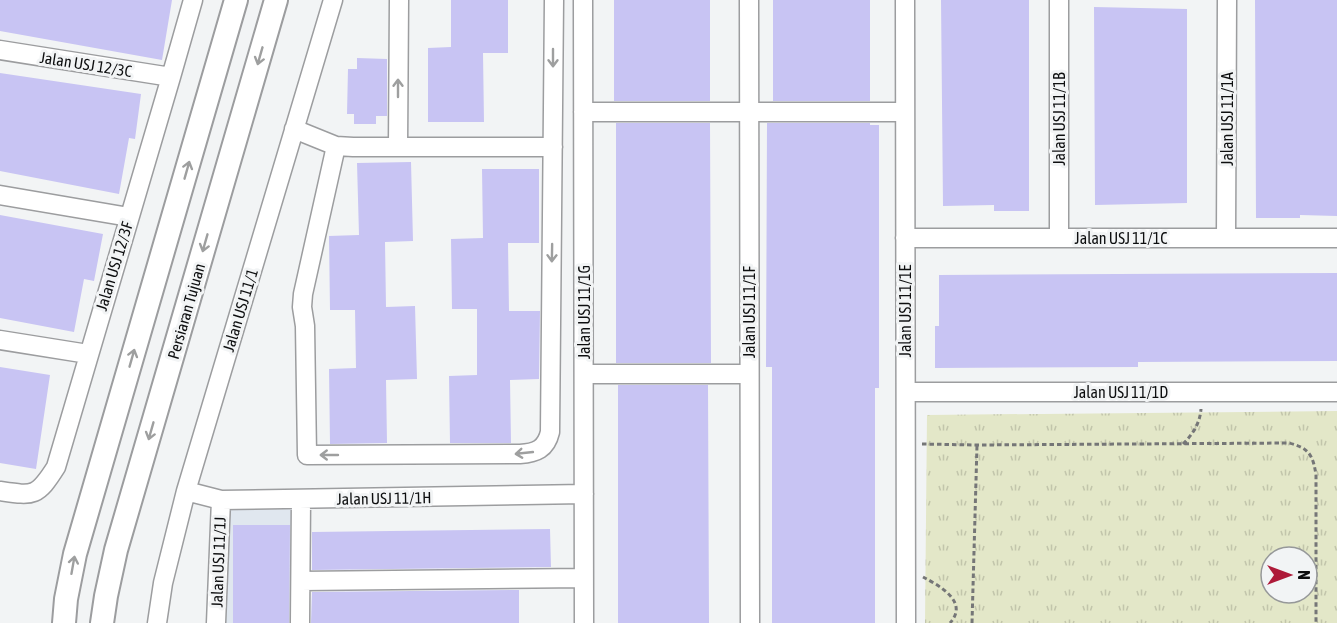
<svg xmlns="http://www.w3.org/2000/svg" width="1337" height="623" viewBox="0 0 1337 623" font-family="'Asap Condensed',sans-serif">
<defs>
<pattern id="park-tufts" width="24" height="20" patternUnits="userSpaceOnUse" patternTransform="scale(1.5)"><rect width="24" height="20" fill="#e3e7c8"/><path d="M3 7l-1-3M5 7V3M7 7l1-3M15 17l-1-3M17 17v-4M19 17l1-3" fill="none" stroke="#c2c5ab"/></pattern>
</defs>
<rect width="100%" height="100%" fill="#f2f4f5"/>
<!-- built -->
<path fill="#e0e7ef" d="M 229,507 L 296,507 L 296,623 L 225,623 Z"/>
<!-- park -->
<path fill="url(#park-tufts)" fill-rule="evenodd" d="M 1337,411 L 1337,623 L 925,623 L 927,415 ZM 1271,557 L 1307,557 L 1307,593 L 1271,593 Z"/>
<!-- building -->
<path fill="#c8c4f3" d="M 0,0 L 172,0 L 162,60 L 0,31 Z
M 451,0 L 508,0 L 508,53 L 483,53 L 484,122 L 428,122 L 428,48 L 451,47 Z
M 614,0 L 710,0 L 710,101 L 614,101 Z
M 773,0 L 870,0 L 870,101 L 773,101 Z
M 941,0 L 1029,0 L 1029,211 L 994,211 L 994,205 L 943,206 Z
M 1255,0 L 1337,0 L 1337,216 L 1300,215 L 1300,218 L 1256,218 Z
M 1094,7 L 1187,9 L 1187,203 L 1095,205 Z
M 357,58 L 387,59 L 387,116 L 376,116 L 376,124 L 354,124 L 354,114 L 347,114 L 348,69 L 357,69 Z
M 0,73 L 141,94 L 135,139 L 129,138 L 119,194 L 0,171 Z
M 616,123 L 710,123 L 711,363 L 616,363 Z
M 767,123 L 870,123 L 870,125 L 879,125 L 879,388 L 875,388 L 875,623 L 772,623 L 772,367 L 766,367 Z
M 411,162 L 413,241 L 385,242 L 386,307 L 415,306 L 417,379 L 386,380 L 387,443 L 330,444 L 329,369 L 356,368 L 355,310 L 330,310 L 329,236 L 359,235 L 357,163 Z
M 482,169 L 539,169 L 539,243 L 508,243 L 509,311 L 540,311 L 539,379 L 510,380 L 511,443 L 450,443 L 449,376 L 477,375 L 477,309 L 452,309 L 451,239 L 483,238 Z
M 0,215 L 103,234 L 94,281 L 84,279 L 74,332 L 0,318 Z
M 1337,273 L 1337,361 L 1138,362 L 1138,367 L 935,368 L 935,326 L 939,326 L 939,275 Z
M 0,367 L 50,375 L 36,469 L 0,463 Z
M 618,385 L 708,385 L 709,623 L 618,623 Z
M 233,525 L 290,525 L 289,623 L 233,623 Z
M 550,529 L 551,567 L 312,570 L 312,532 Z
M 519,590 L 519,623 L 311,623 L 312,592 Z"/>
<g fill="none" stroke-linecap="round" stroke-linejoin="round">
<defs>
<path id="minor" d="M 583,0 L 584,623
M 749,0 L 750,623
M 905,0 L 906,623
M 1059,0 L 1059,238
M 0,50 L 171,77
M 583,112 L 905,112
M 294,129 L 336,146 L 353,147 L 553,147
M 336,146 L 303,294 L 302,307 L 305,326 L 307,455 L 520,454 C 536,453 546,449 550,432 L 554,0
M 398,147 L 399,0
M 0,195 L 129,217
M 905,238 L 1337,238
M 1226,238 L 1227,0
M 0,340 L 88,354
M 584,374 L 749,374
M 906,392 L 1337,392
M 0,491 C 34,496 37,497 56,467 L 171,77 L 193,0
M 186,491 L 221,500 L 584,494
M 301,581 L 584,578
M 157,623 L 163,583 L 186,491 L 333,0
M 216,623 L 221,500
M 300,623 L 301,499"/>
<path id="major" d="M 64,623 L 66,599 L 75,554 L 236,0
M 102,623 L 106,596 L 116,550 L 276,0"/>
</defs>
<!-- minor casing -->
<use href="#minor" stroke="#9c9d9f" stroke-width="21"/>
<!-- major casing -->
<use href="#major" stroke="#9c9d9f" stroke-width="26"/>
<!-- path -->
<path stroke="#757677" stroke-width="3" stroke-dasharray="4.5 3" stroke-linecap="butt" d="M 922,444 L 977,445 L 1289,443 C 1309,448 1313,455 1316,475 L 1316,623
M 1183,444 C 1193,434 1200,423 1201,409
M 923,577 C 940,586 969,602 950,623
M 972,623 L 977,445"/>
<!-- minor -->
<use href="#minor" stroke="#fff" stroke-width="18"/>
<!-- major -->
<use href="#major" stroke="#fff" stroke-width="22"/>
</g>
<!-- one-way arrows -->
<defs><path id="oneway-shaft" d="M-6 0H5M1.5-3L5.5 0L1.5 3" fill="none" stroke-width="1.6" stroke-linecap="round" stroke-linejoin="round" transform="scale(1.5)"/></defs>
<g stroke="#9e9f9f">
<use href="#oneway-shaft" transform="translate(260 56) rotate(106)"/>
<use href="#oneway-shaft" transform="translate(553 58) rotate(90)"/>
<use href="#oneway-shaft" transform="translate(398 88) rotate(-90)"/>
<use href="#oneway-shaft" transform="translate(187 170) rotate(-74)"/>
<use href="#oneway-shaft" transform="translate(205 243) rotate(106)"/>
<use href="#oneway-shaft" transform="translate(552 253) rotate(91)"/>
<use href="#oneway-shaft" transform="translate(132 358) rotate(-74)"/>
<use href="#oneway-shaft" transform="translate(151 431) rotate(106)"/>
<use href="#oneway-shaft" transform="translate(524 453) rotate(174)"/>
<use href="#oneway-shaft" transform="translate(329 455) rotate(180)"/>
<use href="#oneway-shaft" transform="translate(73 565) rotate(-80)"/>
</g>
<g text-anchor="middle" stroke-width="6" stroke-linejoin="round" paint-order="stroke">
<!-- street labels -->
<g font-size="16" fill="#0d0e0f" stroke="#f2f4f5">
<text transform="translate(86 64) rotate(9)" y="6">Jalan USJ 12/3C</text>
<text transform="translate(1059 119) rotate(-90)" y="6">Jalan USJ 11/1B</text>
<text transform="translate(1227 119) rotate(-90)" y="6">Jalan USJ 11/1A</text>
<text x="1121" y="244">Jalan USJ 11/1C</text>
<text transform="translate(114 266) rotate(-73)" y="6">Jalan USJ 12/3F</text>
<text transform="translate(240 310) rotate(-73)" y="6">Jalan USJ 11/1</text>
<text transform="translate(186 311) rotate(-74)" y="6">Persiaran Tujuan</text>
<text transform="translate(905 311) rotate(-90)" y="6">Jalan USJ 11/1E</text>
<text transform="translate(584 312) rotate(-90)" y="6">Jalan USJ 11/1G</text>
<text transform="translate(749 312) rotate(-90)" y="6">Jalan USJ 11/1F</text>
<text x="1121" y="398">Jalan USJ 11/1D</text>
<text transform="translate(384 498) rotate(-1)" y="6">Jalan USJ 11/1H</text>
<text transform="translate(218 562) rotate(-88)" y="6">Jalan USJ 11/1J</text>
</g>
</g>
<!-- north arrow -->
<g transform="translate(1289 575) rotate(90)"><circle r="28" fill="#f2f4f5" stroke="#969899" stroke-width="1.5"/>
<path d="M0-4.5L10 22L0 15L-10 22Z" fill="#ae1a39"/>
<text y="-9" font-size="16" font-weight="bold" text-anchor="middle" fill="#0d0e0f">N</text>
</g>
</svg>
